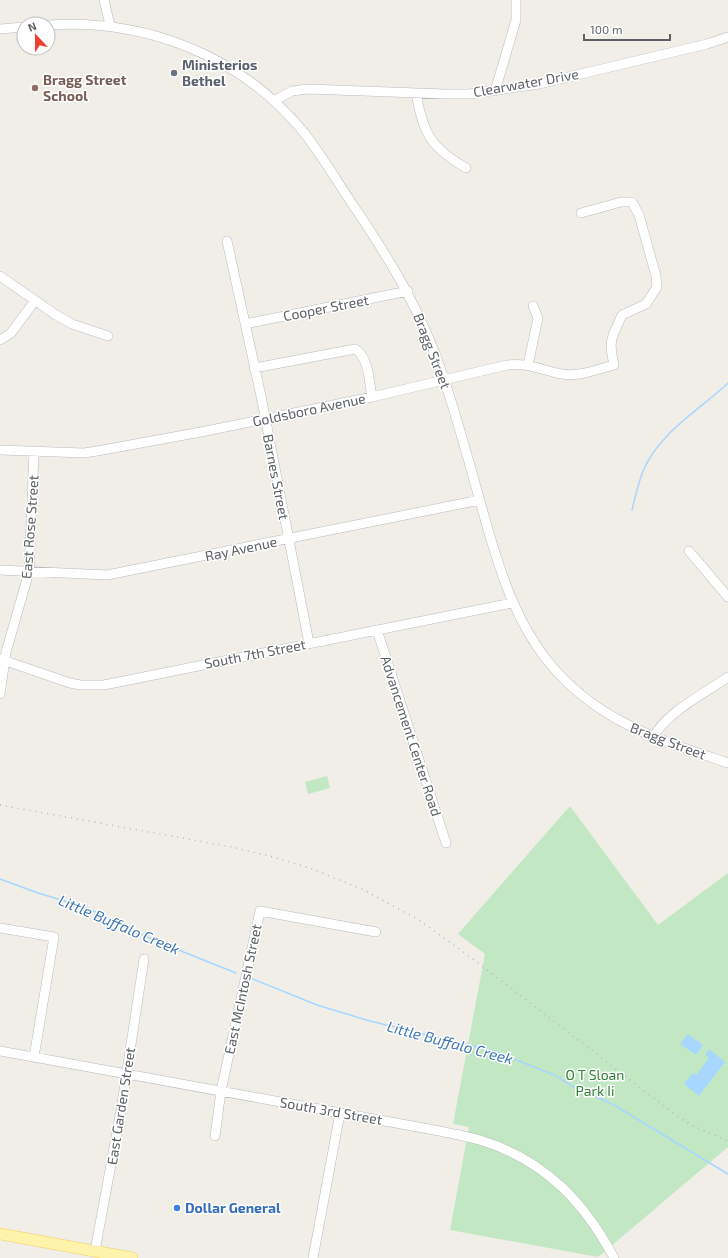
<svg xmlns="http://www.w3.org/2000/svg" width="728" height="1258" viewBox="0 0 728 1258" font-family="'Exo 2',sans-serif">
<rect width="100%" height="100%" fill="#f0eee6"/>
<!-- green -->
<path fill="#c2e8c3" d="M 327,776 L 330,788 L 308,794 L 305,782 Z
M 570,806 L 658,925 L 728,873 L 728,1147 L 598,1257 L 450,1230 L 469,1127 L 453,1124 L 485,954 L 458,934 Z"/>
<!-- water -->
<path fill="#a7d7ff" d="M 688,1034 L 703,1045 L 696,1055 L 680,1044 Z
M 709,1049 L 725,1062 L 699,1096 L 684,1084 L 693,1073 L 696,1075 L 709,1058 L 705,1055 Z"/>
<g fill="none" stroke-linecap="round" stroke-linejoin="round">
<!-- stream -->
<path stroke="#a7d7ff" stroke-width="1.5" d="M 632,510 C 635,497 638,484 643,471 C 659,433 698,411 728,383
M 0,879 L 38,893 L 85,907 L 156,941 L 236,973
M 248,977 L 317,1005 L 370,1021 L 494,1051 L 554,1075 L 574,1087 L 614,1105 L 728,1174"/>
<defs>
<path id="minor" d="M 104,0 L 110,25
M 48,25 C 144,19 238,54 301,129 C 320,152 336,180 353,205 C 391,261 423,314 444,379 C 460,427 473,477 487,526 C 501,574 515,619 546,659 C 595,721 657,739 728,763
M 0,29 L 24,27
M 495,91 L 516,20 L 516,0
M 416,93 C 423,133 430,147 466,168
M 274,101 L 292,91 L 308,89 L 445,94 L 469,94 L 539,84 L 707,44 L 728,37
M 227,241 L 261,396 L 309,643
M 0,276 L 56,315 L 72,324 L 108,336
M 245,324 L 408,291
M 0,340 L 11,333 L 34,302
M 528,365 L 538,318 L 533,306
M 254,368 L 355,349 C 369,357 369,382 372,397
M 0,450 L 84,453 L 103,450 L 206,431 L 372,397 L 507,365 C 528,362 543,371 562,374 C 580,377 598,369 614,365 C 608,339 612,338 622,315 L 646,304 L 657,287 L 656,276 L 639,215 L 632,202 L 621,202 L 581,213
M 689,551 L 728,597
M 0,570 L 107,575 L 480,500
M 377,630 L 446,843
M 0,659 L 70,683 L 80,685 L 104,685 L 512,603
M 0,694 L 6,652 L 29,572 L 34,452
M 653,738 C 666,712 704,694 728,677
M 0,928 L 54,937 L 34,1057
M 0,1051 L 429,1129 C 448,1133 468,1136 486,1142 C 546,1162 585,1203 614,1258
M 215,1136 L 221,1091 L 260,911 L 376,932
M 95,1251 L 121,1110 L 144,959
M 313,1258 L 340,1113"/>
<path id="major" d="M 0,1234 L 132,1258"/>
</defs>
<!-- minor casing -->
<use href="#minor" stroke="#b8bbc0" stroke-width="10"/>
<!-- major casing -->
<use href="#major" stroke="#f4cb5b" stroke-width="12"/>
<!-- minor -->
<use href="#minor" stroke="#fff" stroke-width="9"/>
<!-- major -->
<use href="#major" stroke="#fff3ac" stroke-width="11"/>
<!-- rail -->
<path stroke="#b6b7b7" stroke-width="1.5" stroke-dasharray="1 5" stroke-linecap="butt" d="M 0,805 L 232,847 L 273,857 L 310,868 L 364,890 L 419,920 L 469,956 L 677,1116 L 691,1125 L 728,1141"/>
</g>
<!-- markers -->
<circle fill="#6b7280" stroke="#fff" stroke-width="1.5" cx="174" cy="73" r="4"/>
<circle fill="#8d6e63" stroke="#fff" stroke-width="1.5" cx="35" cy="88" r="4"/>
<circle fill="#3f7fe0" stroke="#fff" stroke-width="1.5" cx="177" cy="1208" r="4"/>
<g text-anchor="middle" stroke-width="3" stroke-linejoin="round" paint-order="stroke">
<!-- worship labels -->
<g font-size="14" font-weight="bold" fill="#5b616d" stroke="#fff" text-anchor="start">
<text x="182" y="70">Ministerios<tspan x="182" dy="16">Bethel</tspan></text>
</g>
<!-- education labels -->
<g font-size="14" font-weight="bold" fill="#785e54" stroke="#fff" text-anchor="start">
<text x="43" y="85">Bragg Street<tspan x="43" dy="16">School</tspan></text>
</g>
<!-- street labels -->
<g font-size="14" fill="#5d6166" stroke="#fff">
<text transform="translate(526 83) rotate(-10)" y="5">Clearwater Drive</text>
<text transform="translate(326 308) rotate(-11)" y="5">Cooper Street</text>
<text transform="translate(432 351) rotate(69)" y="5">Bragg Street</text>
<text transform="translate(309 410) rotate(-12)" y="5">Goldsboro Avenue</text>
<text transform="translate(276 477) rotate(79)" y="5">Barnes Street</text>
<text transform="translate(30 527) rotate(-86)" y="5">East Rose Street</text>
<text transform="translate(241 549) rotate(-12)" y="5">Ray Avenue</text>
<text transform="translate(255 654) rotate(-11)" y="5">South 7th Street</text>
<text transform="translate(411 736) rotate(72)" y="5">Advancement Center Road</text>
<text transform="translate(668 741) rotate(21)" y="5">Bragg Street</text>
<text transform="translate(243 989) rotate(-78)" y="5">East McIntosh Street</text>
<text transform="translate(121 1106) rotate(-81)" y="5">East Garden Street</text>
<text transform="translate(331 1111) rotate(10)" y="5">South 3rd Street</text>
</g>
<!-- park labels -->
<g font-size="14" fill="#328137" stroke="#fff">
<text x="595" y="1080">O T Sloan<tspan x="595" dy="16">Park Ii</tspan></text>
</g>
<!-- shop labels -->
<g font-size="14" font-weight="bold" fill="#366cbe" stroke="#fff" text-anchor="start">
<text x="185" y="1213">Dollar General</text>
</g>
<!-- water labels -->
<g font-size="15" font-style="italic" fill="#4077b4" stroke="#fff">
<text transform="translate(119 925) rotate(23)" y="5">Little Buffalo Creek</text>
<text transform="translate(450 1043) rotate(15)" y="5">Little Buffalo Creek</text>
</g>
</g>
<!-- north arrow -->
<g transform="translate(36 36) rotate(338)"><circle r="19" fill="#ffffff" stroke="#bec0c2"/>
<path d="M0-3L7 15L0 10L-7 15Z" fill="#ed412f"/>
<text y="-6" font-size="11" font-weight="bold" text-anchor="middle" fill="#5d6166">N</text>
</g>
<!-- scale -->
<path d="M584 34v6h86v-6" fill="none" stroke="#5d6166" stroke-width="2"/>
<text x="590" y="34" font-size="12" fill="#5d6166" stroke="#ffffff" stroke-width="3" paint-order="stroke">100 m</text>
</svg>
